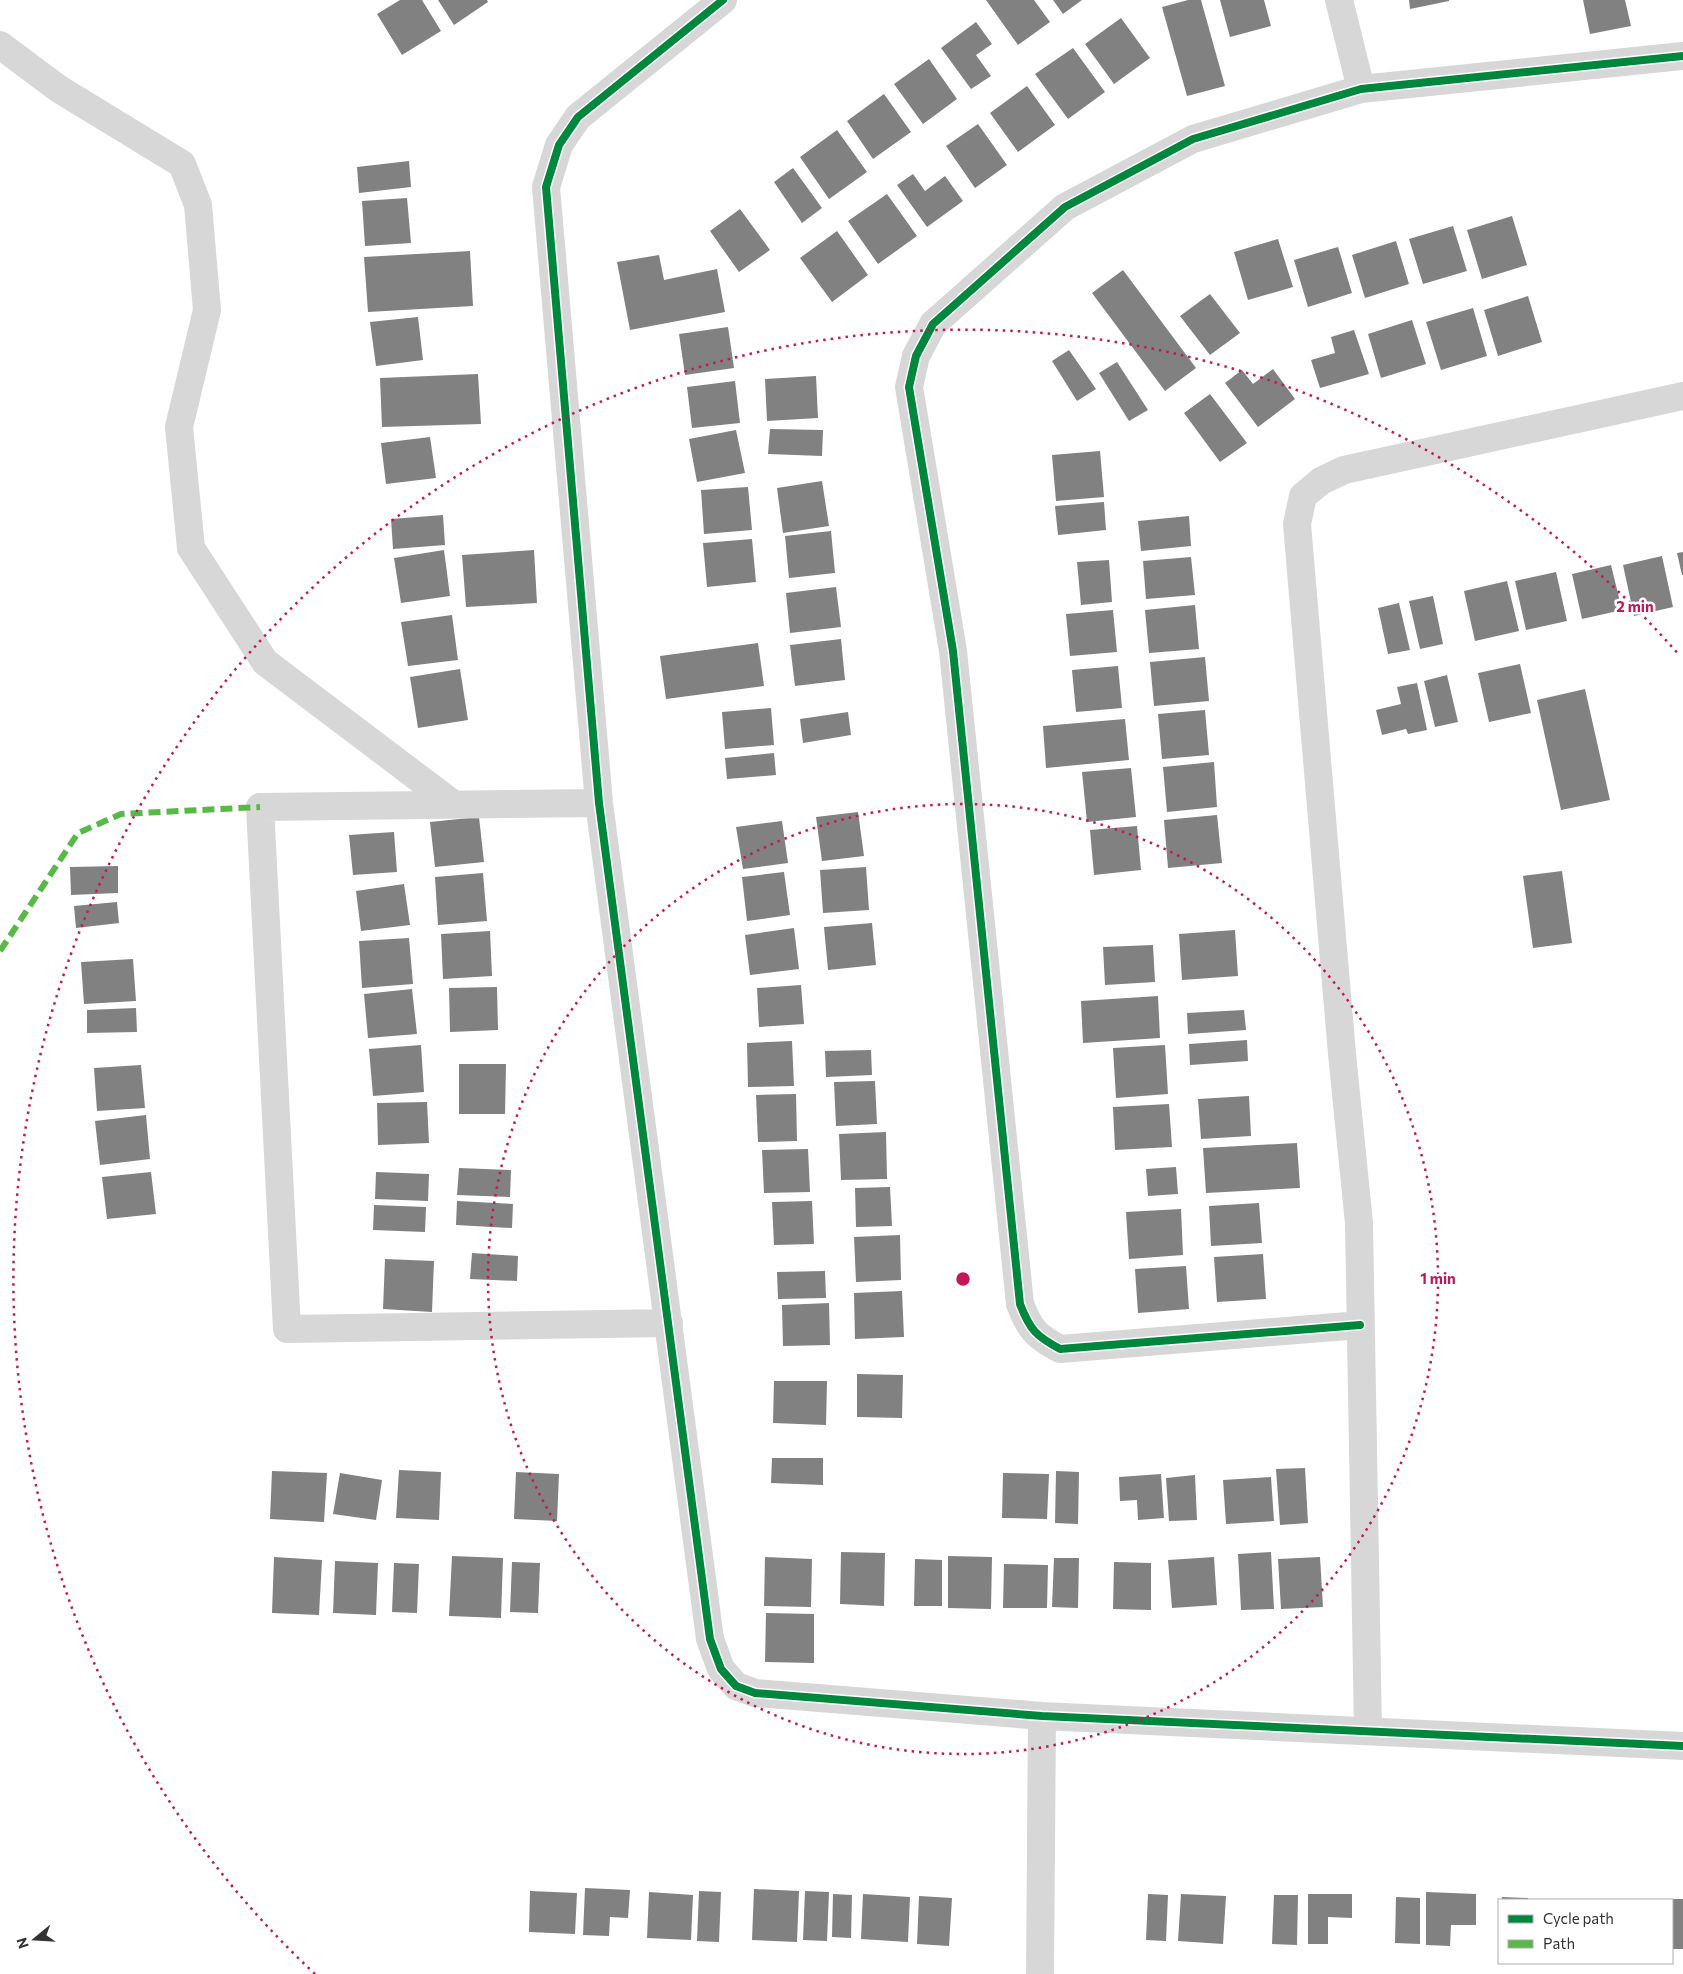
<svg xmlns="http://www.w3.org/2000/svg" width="1683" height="1974" viewBox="0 0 1683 1974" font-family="Commissioner,sans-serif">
<rect width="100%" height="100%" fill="#fff"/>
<!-- building -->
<path fill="#818181" d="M 400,0 L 422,0 L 441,31 L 402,55 L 377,14 Z
M 438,0 L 487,0 L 488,2 L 454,25 Z
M 986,0 L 1034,0 L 1050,22 L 1018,45 Z
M 1053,0 L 1082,0 L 1063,14 Z
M 1188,0 L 1201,0 L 1225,86 L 1187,96 L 1162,7 Z
M 1220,0 L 1264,0 L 1271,26 L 1230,37 Z
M 1409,0 L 1449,0 L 1449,1 L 1410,9 Z
M 1583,0 L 1625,0 L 1631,26 L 1590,34 Z
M 1121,18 L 1150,58 L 1114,84 L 1085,44 Z
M 976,22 L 992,44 L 976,55 L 991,76 L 971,89 L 941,48 Z
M 1073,48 L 1105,92 L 1068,119 L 1035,74 Z
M 929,59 L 957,99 L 923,124 L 894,84 Z
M 1027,86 L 1055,125 L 1018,152 L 990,113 Z
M 884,94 L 911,132 L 873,159 L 847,121 Z
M 978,124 L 1007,165 L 975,188 L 946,146 Z
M 837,130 L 867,172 L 829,199 L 800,157 Z
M 409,161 L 411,187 L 359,193 L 357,167 Z
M 793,168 L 822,208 L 802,223 L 774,182 Z
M 913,174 L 925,191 L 945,176 L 963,201 L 927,227 L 897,185 Z
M 887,194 L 917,236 L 878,264 L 848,221 Z
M 407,198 L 411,243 L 365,246 L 362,201 Z
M 740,209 L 770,250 L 739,272 L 710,231 Z
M 1512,216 L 1527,265 L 1482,279 L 1467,230 Z
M 1453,226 L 1467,271 L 1423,284 L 1409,239 Z
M 837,231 L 868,275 L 832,302 L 800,258 Z
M 1278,239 L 1293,287 L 1248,300 L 1234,252 Z
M 1396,241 L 1409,284 L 1365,298 L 1352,255 Z
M 1338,247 L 1352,293 L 1308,307 L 1294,260 Z
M 470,251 L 473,306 L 368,312 L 364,257 Z
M 659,255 L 664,280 L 717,269 L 725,312 L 630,330 L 617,262 Z
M 1123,270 L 1196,368 L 1165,391 L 1092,293 Z
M 1210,294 L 1240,333 L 1210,355 L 1180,316 Z
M 1528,296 L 1542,342 L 1498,356 L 1484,310 Z
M 1473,308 L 1487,356 L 1441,370 L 1426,322 Z
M 418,317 L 423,360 L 376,366 L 370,322 Z
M 1412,320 L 1426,364 L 1381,378 L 1368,334 Z
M 728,327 L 734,368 L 685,375 L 679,334 Z
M 1354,330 L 1369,374 L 1320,388 L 1311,360 L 1335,353 L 1331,337 Z
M 1069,350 L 1096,389 L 1077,401 L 1052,361 Z
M 1117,362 L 1148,410 L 1129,421 L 1099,373 Z
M 1273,369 L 1295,399 L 1258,427 L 1225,383 L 1242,370 L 1253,384 Z
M 478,374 L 481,424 L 382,427 L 380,378 Z
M 816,376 L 818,418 L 767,421 L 765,379 Z
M 735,381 L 740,423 L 692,428 L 687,387 Z
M 1210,394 L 1247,443 L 1220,462 L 1184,413 Z
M 770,429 L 823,430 L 822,456 L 768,454 Z
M 736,430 L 745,473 L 697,482 L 689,439 Z
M 430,437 L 436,478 L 386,484 L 381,443 Z
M 1100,451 L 1104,497 L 1056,501 L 1052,455 Z
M 822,481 L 829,526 L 783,533 L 777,488 Z
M 748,487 L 752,530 L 704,534 L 701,490 Z
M 1104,502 L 1106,530 L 1058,535 L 1055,506 Z
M 443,515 L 445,545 L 393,549 L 391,519 Z
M 1189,516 L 1191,546 L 1141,551 L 1138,521 Z
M 831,531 L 835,573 L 789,578 L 785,536 Z
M 752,539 L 756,582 L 707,587 L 703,543 Z
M 444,550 L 450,596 L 401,603 L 394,558 Z
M 534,550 L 537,603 L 466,607 L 462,555 Z
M 1683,552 L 1683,575 L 1682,575 L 1677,553 Z
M 1662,556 L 1673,607 L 1634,616 L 1623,565 Z
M 1191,557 L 1195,595 L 1146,599 L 1143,561 Z
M 1109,560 L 1112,602 L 1081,605 L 1077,562 Z
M 1611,565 L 1622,610 L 1582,619 L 1572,574 Z
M 1556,572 L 1567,621 L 1526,630 L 1515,581 Z
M 1507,581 L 1519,631 L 1475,641 L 1464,591 Z
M 836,587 L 841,627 L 790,633 L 786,593 Z
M 1433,596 L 1443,644 L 1420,649 L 1409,601 Z
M 1399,603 L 1410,650 L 1388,654 L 1378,608 Z
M 1195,605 L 1199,649 L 1149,653 L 1145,610 Z
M 1113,610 L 1117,652 L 1070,656 L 1066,614 Z
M 452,615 L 458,660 L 408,666 L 401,622 Z
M 841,639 L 845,680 L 795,686 L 790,645 Z
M 758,643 L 764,686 L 666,699 L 660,656 Z
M 1205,657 L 1209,701 L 1154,706 L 1150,662 Z
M 1520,664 L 1531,713 L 1489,722 L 1478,673 Z
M 1118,666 L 1122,708 L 1076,712 L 1072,670 Z
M 460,669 L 468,720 L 418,728 L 410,677 Z
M 1447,675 L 1458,722 L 1435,727 L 1424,681 Z
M 1417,683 L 1427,730 L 1408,734 L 1406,729 L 1382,735 L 1376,710 L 1401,704 L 1397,687 Z
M 1585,689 L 1610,800 L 1561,810 L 1537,700 Z
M 771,708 L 774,745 L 725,749 L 722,712 Z
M 1205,710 L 1209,755 L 1162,759 L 1158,714 Z
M 848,712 L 851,735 L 803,743 L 800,719 Z
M 1125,719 L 1129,760 L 1046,768 L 1043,726 Z
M 774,753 L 776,775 L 727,779 L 725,758 Z
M 1214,762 L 1217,807 L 1167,812 L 1163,767 Z
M 1131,768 L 1136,817 L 1087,822 L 1082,772 Z
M 858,812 L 864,856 L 822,861 L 816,817 Z
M 1217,815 L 1222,863 L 1168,868 L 1164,820 Z
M 479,817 L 484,862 L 435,867 L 430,822 Z
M 782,821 L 788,863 L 743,869 L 736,827 Z
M 1137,826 L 1141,870 L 1094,875 L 1090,830 Z
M 394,832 L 397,872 L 353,875 L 349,835 Z
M 118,866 L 118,893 L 71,895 L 70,867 Z
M 866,867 L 869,910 L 823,913 L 820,870 Z
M 1562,871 L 1572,943 L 1533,948 L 1523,876 Z
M 784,872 L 790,915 L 747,921 L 742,877 Z
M 483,873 L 487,921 L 438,925 L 435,877 Z
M 404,884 L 410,925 L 361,931 L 356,891 Z
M 117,902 L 119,923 L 76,928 L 74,906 Z
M 872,923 L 876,965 L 828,970 L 824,927 Z
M 794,928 L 799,969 L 750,975 L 745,935 Z
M 1235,930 L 1238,976 L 1182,980 L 1179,934 Z
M 490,931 L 492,976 L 443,979 L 441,934 Z
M 409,938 L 413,984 L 362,988 L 359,941 Z
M 1153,945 L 1155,982 L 1105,985 L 1103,947 Z
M 133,959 L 136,1001 L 84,1004 L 81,962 Z
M 801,985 L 804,1024 L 759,1027 L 757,988 Z
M 497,987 L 498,1030 L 450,1032 L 449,988 Z
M 412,989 L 417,1034 L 368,1038 L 364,994 Z
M 1158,996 L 1160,1038 L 1083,1043 L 1081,1001 Z
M 136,1008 L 137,1032 L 87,1033 L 87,1010 Z
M 1244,1010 L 1246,1030 L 1188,1034 L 1187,1013 Z
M 1247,1040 L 1248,1061 L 1190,1065 L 1189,1044 Z
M 792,1041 L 794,1086 L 748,1087 L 747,1043 Z
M 421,1045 L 424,1092 L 373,1096 L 369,1049 Z
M 1165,1045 L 1168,1094 L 1116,1098 L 1113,1048 Z
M 871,1050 L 872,1075 L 826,1077 L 825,1051 Z
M 459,1064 L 506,1064 L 505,1114 L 459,1114 Z
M 141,1065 L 145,1108 L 97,1111 L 94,1068 Z
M 875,1081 L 877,1124 L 836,1126 L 834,1082 Z
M 796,1094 L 797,1141 L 758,1142 L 756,1095 Z
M 1249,1096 L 1251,1136 L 1201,1139 L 1198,1099 Z
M 427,1102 L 429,1143 L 378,1145 L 377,1103 Z
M 1169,1104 L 1172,1147 L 1115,1150 L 1113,1107 Z
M 146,1115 L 150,1159 L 100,1165 L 95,1121 Z
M 886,1132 L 887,1179 L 841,1180 L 839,1134 Z
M 1297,1143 L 1300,1188 L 1206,1193 L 1203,1148 Z
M 808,1149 L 810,1192 L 764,1193 L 762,1150 Z
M 1176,1167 L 1178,1194 L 1148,1196 L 1146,1169 Z
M 459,1168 L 511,1170 L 510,1197 L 457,1195 Z
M 151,1172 L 156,1214 L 107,1219 L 102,1177 Z
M 376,1172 L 429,1174 L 428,1201 L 375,1199 Z
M 890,1187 L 892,1226 L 856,1227 L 855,1188 Z
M 457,1201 L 513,1204 L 512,1228 L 456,1225 Z
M 812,1201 L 814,1244 L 774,1245 L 772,1202 Z
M 1259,1203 L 1262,1243 L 1211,1246 L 1209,1206 Z
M 374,1205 L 426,1207 L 425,1232 L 373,1230 Z
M 1181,1209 L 1183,1255 L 1129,1259 L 1126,1212 Z
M 900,1235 L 901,1280 L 856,1282 L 854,1237 Z
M 472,1253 L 518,1256 L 517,1281 L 470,1279 Z
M 1263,1254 L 1266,1299 L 1217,1302 L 1214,1257 Z
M 385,1259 L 434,1261 L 432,1312 L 383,1309 Z
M 1186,1266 L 1189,1309 L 1138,1313 L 1135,1269 Z
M 825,1271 L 826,1298 L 778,1299 L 777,1272 Z
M 902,1291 L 904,1337 L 855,1339 L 854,1293 Z
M 829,1303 L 830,1345 L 783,1346 L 782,1305 Z
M 857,1374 L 903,1375 L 902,1418 L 857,1417 Z
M 774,1381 L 827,1381 L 826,1425 L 773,1423 Z
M 772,1458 L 823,1458 L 823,1485 L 771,1483 Z
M 1305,1468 L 1308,1523 L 1280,1525 L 1276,1469 Z
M 399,1470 L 441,1472 L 439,1520 L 396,1518 Z
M 272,1471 L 327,1473 L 324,1522 L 270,1519 Z
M 1056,1471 L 1079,1472 L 1078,1524 L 1055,1523 Z
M 516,1472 L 559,1474 L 557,1521 L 514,1519 Z
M 340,1473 L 382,1480 L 376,1520 L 333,1514 Z
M 1003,1473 L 1049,1474 L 1047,1519 L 1002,1518 Z
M 1161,1474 L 1164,1518 L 1138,1520 L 1137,1500 L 1120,1501 L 1119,1477 Z
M 1195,1475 L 1197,1520 L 1169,1521 L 1166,1478 Z
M 1271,1477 L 1274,1521 L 1226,1524 L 1223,1480 Z
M 841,1552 L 885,1553 L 884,1606 L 840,1604 Z
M 1271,1552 L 1274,1609 L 1241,1610 L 1238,1554 Z
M 452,1556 L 503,1558 L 501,1618 L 449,1616 Z
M 948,1556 L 992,1557 L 991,1609 L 948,1608 Z
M 274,1557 L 322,1560 L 319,1615 L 272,1613 Z
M 765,1557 L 812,1559 L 811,1607 L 764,1606 Z
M 1214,1557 L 1217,1605 L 1172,1608 L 1168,1560 Z
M 1320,1557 L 1323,1607 L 1281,1609 L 1278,1559 Z
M 1054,1558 L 1079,1558 L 1078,1608 L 1052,1607 Z
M 915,1559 L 942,1560 L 942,1606 L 914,1606 Z
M 335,1561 L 378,1563 L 376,1615 L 333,1613 Z
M 512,1562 L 540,1563 L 538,1613 L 510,1612 Z
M 1114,1562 L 1151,1563 L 1151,1610 L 1113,1609 Z
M 394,1563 L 419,1564 L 417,1613 L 392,1612 Z
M 1004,1564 L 1048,1565 L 1047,1608 L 1003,1608 Z
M 766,1613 L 814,1614 L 814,1663 L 765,1662 Z
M 585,1888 L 630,1890 L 628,1918 L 610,1917 L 609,1936 L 583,1935 Z
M 754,1889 L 799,1891 L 797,1942 L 752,1940 Z
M 530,1891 L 577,1893 L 575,1934 L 529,1932 Z
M 699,1891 L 721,1892 L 719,1942 L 697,1941 Z
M 805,1891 L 829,1892 L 827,1941 L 803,1940 Z
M 649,1892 L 693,1895 L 691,1940 L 647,1938 Z
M 1426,1892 L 1476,1894 L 1476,1925 L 1451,1925 L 1450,1946 L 1426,1945 Z
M 833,1894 L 852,1895 L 851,1938 L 832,1937 Z
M 863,1894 L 910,1897 L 908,1942 L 861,1939 Z
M 1148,1894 L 1168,1895 L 1166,1941 L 1146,1940 Z
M 1181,1894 L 1226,1896 L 1223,1944 L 1178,1941 Z
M 1308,1894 L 1352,1894 L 1352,1918 L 1328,1917 L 1328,1944 L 1308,1944 Z
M 1274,1895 L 1298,1895 L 1297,1945 L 1272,1944 Z
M 919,1896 L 952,1898 L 949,1946 L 917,1944 Z
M 1396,1897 L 1420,1898 L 1420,1944 L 1395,1943 Z
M 1502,1897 L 1528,1898 L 1528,1900 L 1502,1900 Z
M 1672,1899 L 1683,1899 L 1683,1949 L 1672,1949 Z"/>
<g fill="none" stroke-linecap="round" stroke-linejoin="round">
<!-- street -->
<path stroke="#d7d7d7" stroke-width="28" d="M 723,0 L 578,117 L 559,145 L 546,187 L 599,803 L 710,1639 L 721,1669 L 736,1686 L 755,1693 L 1042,1716 L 1683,1746
M 1339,0 L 1361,89
M 0,45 L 59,89 L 182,164 L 198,205 L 207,310 L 179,427 L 191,548 L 265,662 L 453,804
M 599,803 L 260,807 L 287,1329 L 669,1323
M 1360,1325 L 1060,1349 C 1036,1336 1030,1330 1020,1304 L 953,651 L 909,387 L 916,356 L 933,324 L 1065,207 L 1193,139 L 1361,89 L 1683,56
M 1368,1731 L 1359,1223 L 1342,1054 L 1297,524 L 1303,496 L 1321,481 L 1344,470 L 1683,396
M 1040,1974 L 1042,1716"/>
<!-- quiet -->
<path stroke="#58b947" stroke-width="6" stroke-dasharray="12 6" stroke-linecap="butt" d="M 0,951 L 78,833 L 121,814 L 260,807"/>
<defs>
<path id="cycleway" d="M 723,0 L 578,117 L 559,145 L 546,187 L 599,803 L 710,1639 L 721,1669 L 736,1686 L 755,1693 L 1042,1716 L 1683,1746
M 1360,1325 L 1060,1349 C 1036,1336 1030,1330 1020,1304 L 953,651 L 909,387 L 916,356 L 933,324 L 1065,207 L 1193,139 L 1361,89 L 1683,56"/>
</defs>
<!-- cycleway casing -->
<use href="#cycleway" stroke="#fff" stroke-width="11"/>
<!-- cycleway -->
<use href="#cycleway" stroke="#00873e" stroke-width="8"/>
</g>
<!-- distance rings -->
<g fill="none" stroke="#c2185b" stroke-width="2.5" stroke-dasharray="2.5 5">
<circle cx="963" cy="1279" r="475"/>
<path d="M315 1974A950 950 0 1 1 1680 656"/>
</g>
<circle cx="963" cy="1279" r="8" fill="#c2185b" stroke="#fff" stroke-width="2.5"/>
<g font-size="15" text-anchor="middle" font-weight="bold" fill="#c2185b" stroke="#fff" stroke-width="5" stroke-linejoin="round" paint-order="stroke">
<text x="1635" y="612">2 min</text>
<text x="1438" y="1284">1 min</text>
</g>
<!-- legend -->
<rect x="1498" y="1899" width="175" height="65" fill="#ffffff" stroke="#adadad"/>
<rect x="1508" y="1915" width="25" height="8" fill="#00873e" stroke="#adadad"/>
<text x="1543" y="1924" font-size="15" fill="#333333">Cycle path</text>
<rect x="1508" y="1940" width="25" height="8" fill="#58b947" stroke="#adadad"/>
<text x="1543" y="1949" font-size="15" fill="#333333">Path</text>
<!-- north arrow -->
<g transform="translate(35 1939) rotate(252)" stroke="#ffffff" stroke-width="4" paint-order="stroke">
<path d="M0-4L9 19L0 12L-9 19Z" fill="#333333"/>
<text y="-8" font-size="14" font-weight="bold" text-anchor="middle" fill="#333333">N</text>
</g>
</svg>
